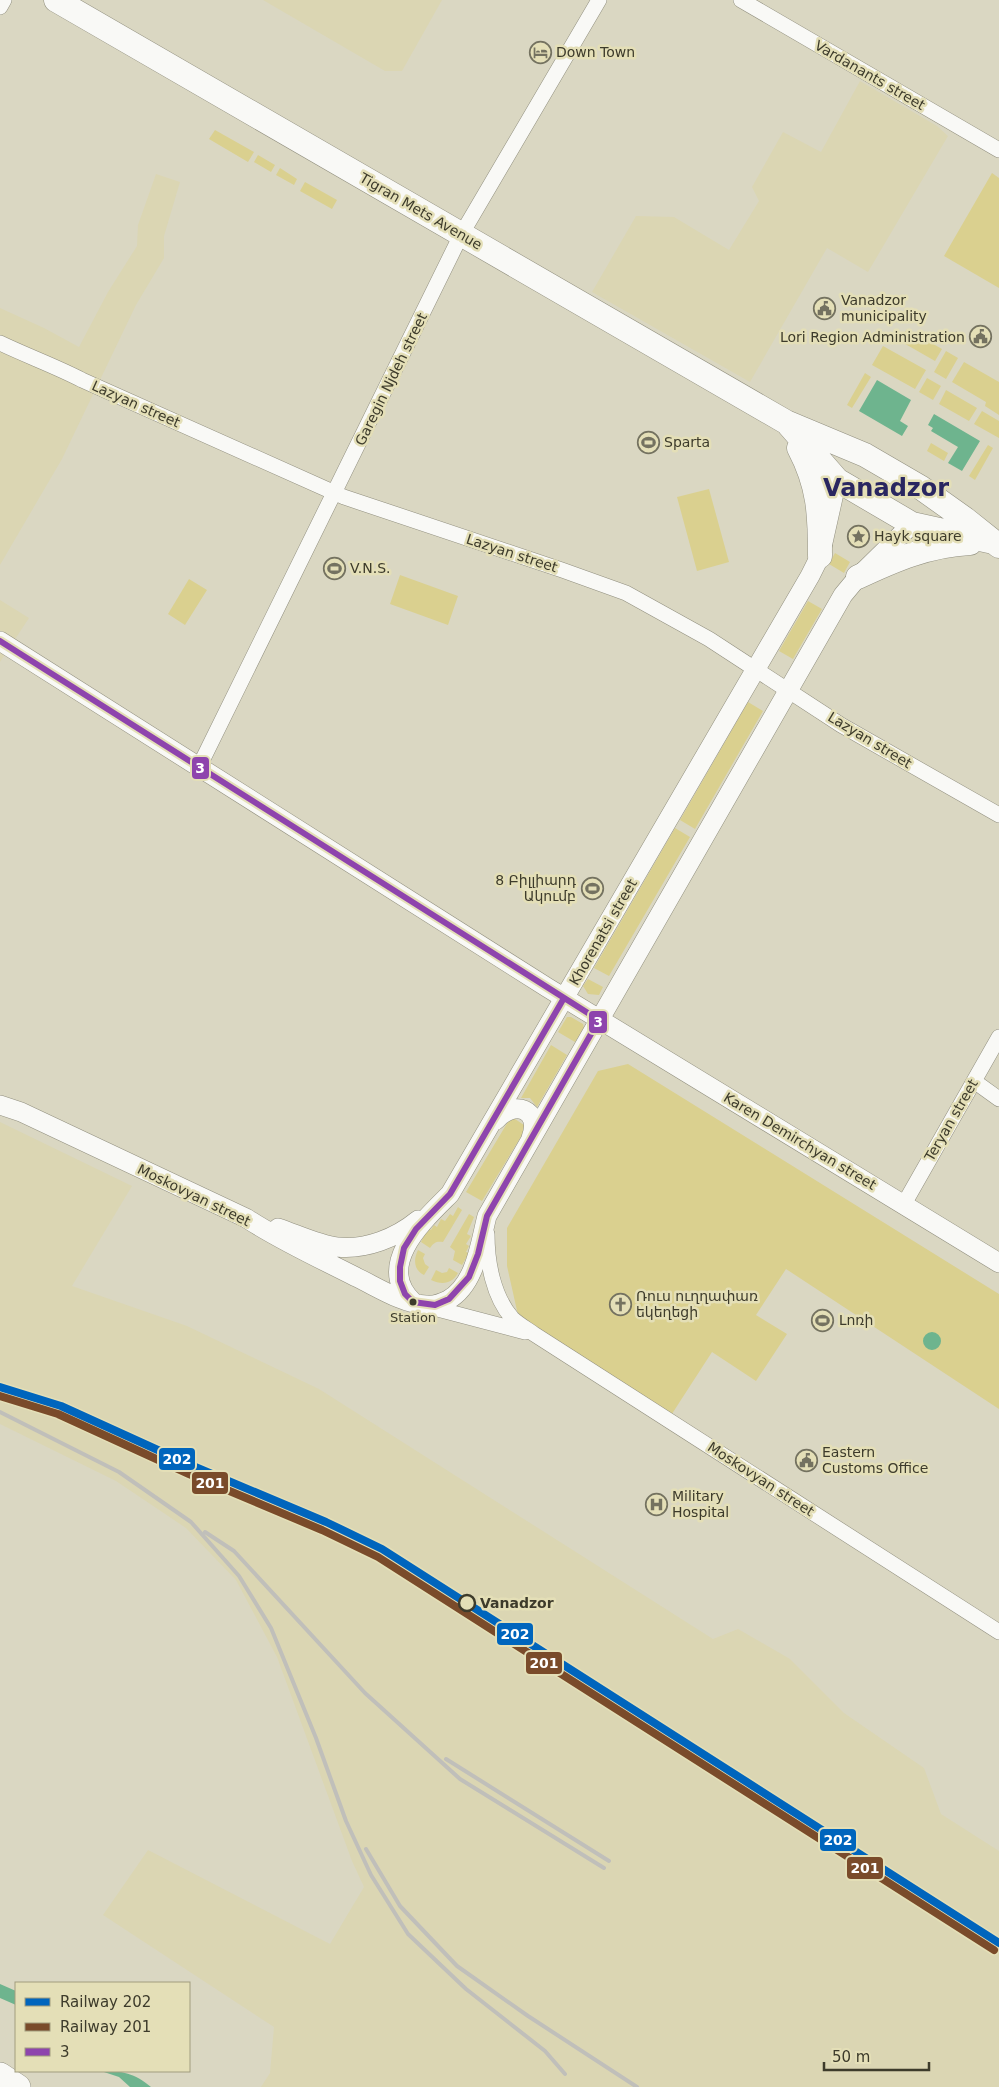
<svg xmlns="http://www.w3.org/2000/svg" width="999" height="2087" viewBox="0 0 999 2087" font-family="'DejaVu Sans','Noto Sans Armenian',sans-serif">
<rect width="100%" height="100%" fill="#dad7c2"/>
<!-- built -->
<path fill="#dbd6b3" d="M 263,0 L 442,0 L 402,71 L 385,71 Z
M 860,81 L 937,126 L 948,136 L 868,272 L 827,248 L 750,382 L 592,292 L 636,216 L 674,217 L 729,250 L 759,201 L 752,187 L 783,132 L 821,152 Z
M 156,174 L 180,182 L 164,236 L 164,258 L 136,305 L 62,459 L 0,565 L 0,308 L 44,328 L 79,347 L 108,292 L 137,246 L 138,225 Z
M 0,600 L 29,618 L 0,662 Z
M 0,1122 L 132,1186 L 72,1286 L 187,1326 L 319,1389 L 713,1639 L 738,1629 L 790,1659 L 844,1713 L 924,1768 L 941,1814 L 999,1851 L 999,2087 L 261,2087 L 270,2073 L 274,2027 L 103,1915 L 148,1850 L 330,1944 L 364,1887 L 352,1861 L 277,1657 L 236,1580 L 186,1528 L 116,1481 L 0,1424 Z"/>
<!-- green -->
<path fill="#dad08f" d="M 215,130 L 254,152 L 248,162 L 209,139 Z
M 258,155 L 275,165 L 271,172 L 254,162 Z
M 280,168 L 297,179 L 294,185 L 276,175 Z
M 992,173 L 999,178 L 999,288 L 944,256 Z
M 305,182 L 337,200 L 332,209 L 300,191 Z
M 907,329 L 942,349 L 935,361 L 900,341 Z
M 883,346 L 926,370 L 915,389 L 872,365 Z
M 946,351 L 958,358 L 946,379 L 934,372 Z
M 964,362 L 999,382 L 999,415 L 985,406 L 986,402 L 952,382 Z
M 865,373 L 871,377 L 852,408 L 847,405 Z
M 927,378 L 941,386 L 933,400 L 919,392 Z
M 946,390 L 977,408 L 969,421 L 939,404 Z
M 982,411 L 999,421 L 999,438 L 974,424 Z
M 931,443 L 948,453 L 944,461 L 927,451 Z
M 988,445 L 993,448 L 975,480 L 969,476 Z
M 709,489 L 729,562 L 697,571 L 677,497 Z
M 835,553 L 850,562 L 844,573 L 829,564 Z
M 400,575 L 458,596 L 448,625 L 390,604 Z
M 189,579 L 207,590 L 185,625 L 168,614 Z
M 808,601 L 822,609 L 793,659 L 779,651 Z
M 748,702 L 763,711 L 695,829 L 680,820 Z
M 675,828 L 690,837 L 609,976 L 594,968 Z
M 588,979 L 603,987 L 599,995 L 588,994 L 583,986 Z
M 567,1017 L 571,1017 L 583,1024 L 584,1028 L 575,1042 L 558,1032 Z
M 551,1045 L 567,1055 L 537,1107 L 530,1098 L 521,1098 Z
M 628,1064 L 999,1294 L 999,1409 L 786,1269 L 756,1315 L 787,1334 L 756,1381 L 712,1352 L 668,1420 L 518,1315 L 507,1266 L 507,1228 L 598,1071 Z
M 515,1119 L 524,1125 L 525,1130 L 482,1201 L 466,1192 L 509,1120 Z
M 458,1207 L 462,1210 L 443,1242 C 437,1241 434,1242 430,1248 L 421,1242 L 428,1228 L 431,1230 L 434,1225 L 437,1227 L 441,1219 L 445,1221 L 450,1214 L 453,1216 Z
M 469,1214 L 474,1217 L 467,1234 L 471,1236 L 466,1244 L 469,1246 L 466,1252 L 469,1253 L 462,1265 L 453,1260 L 455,1251 L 450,1247 Z
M 418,1250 L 425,1254 L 423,1258 L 425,1264 L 429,1267 L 424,1275 C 414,1270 413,1260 418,1250 Z
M 449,1268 L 458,1273 C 452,1284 442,1285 431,1280 L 436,1270 L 442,1273 L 447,1272 Z"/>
<!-- water -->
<path fill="#6eb48e" d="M 877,380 L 911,400 L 900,421 L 908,426 L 902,436 L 859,411 Z
M 934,414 L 980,441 L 962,471 L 948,463 L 958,447 L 931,431 L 933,428 L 928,425 Z
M923 1341a9 9 0 1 1 18 0a9 9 0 1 1-18 0Z
M 0,1984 L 16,1991 L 16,2005 L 0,1998 Z
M 101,2071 C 123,2071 134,2073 151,2087 L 130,2087 L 119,2077 Z"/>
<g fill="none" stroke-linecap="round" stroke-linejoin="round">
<defs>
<path id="minor" d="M 741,0 L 999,150
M 0,7 L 4,0
M 0,343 C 27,356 55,366 82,380 L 344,497 L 562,570 L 626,593 L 709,639 L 841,725 L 999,815
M 199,767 L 461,235 L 599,0
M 974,1081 L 999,1099
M 904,1204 L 999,1037
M 487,1234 C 487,1262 493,1296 512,1318 C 518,1324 527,1329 534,1334 L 999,1632
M 426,1306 L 525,1332"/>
<path id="tertiary" d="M 0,641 L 548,988 L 999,1263
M 0,1105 L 21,1112 L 246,1218 C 281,1241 319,1258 356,1277 C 377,1287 403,1304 426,1305 C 434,1306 442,1303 448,1300 C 476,1284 480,1243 487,1216 L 843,595 L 858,577 L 912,524
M 496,1120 C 514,1099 542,1109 531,1138
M 278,1228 C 296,1234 319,1245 337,1247 C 366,1250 396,1238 418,1220
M 413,1302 C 374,1265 424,1220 450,1194 L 810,576 L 820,556 L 837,480"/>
<path id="primary" d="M 56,0 L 786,422 L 865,455 L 920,487 L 965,519 L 999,546
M 789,425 L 837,480 L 912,524 L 989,541
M 799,448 C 819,486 820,514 820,556
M 858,577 C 894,560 929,545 970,543"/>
<path id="trunk" d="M 0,2075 L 18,2087"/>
</defs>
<!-- minor casing -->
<use href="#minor" stroke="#918f7f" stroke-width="16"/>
<!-- tertiary casing -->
<use href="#tertiary" stroke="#918f7f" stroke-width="20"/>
<!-- primary casing -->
<use href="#primary" stroke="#918f7f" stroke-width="25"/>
<!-- trunk casing -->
<use href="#trunk" stroke="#918f7f" stroke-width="26"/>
<!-- minor -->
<use href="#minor" stroke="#f9f9f6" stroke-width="15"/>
<!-- tertiary -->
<use href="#tertiary" stroke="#f9f9f6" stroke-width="19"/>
<!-- primary -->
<use href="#primary" stroke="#f9f9f6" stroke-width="24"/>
<!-- trunk -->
<use href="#trunk" stroke="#f9f9f6" stroke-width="25"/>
<!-- rail -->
<path stroke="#c0bfba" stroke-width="4" d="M 0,1412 L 119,1472 L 191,1522 L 239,1576 L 271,1628 L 316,1738 L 346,1821 L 371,1875 L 408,1934 L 466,1989 L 545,2051 L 565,2074
M 205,1532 L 234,1551 L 365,1693 L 460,1779 L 604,1868
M 446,1759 L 609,1861
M 366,1849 L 400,1906 L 457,1966 L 528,2016 L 637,2087"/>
<defs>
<path id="bus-1" d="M 0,641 L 599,1020 L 487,1216 L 478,1254 L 469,1277 L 449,1299 L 435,1305 L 413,1302 L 405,1294 L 400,1281 L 400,1267 L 404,1248 L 416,1229 L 450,1194 L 564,998"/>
</defs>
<!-- bus-1 casing -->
<use href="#bus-1" stroke="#e4dfb7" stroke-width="10"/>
<!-- bus-1 -->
<use href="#bus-1" stroke="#8e44ad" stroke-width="6"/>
<defs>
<path id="rail-1" d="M 0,1387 L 61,1406 L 193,1466 L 326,1522 L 382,1549 L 999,1943"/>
<path id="rail-2" d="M 0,1396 L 58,1414 L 189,1474 L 322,1530 L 378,1557 L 994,1950"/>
</defs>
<!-- rail-1 casing -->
<use href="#rail-1" stroke="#e4dfb7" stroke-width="11"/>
<!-- rail-2 casing -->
<use href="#rail-2" stroke="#e4dfb7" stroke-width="11"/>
<!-- rail-1 -->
<use href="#rail-1" stroke="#0065bd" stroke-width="8"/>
<!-- rail-2 -->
<use href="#rail-2" stroke="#7a4b2a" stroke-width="8"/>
</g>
<!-- icons -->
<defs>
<symbol id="hotel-ring" viewBox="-11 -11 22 22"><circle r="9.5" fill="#e4dfb7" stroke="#747260" stroke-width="1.5"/><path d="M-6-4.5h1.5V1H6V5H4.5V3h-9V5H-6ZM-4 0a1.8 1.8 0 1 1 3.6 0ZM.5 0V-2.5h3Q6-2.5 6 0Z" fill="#747260"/></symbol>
<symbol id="civic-ring" viewBox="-11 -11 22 22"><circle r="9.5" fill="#e4dfb7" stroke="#747260" stroke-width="1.5"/><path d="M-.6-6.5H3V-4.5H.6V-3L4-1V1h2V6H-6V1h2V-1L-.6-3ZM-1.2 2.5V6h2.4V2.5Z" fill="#747260"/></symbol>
<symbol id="stadium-ring" viewBox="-11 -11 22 22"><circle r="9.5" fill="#e4dfb7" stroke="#747260" stroke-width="1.5"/><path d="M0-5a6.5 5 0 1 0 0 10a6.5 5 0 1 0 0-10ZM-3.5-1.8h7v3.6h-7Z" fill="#747260"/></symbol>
<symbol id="sight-ring" viewBox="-11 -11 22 22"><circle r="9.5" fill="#e4dfb7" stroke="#747260" stroke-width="1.5"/><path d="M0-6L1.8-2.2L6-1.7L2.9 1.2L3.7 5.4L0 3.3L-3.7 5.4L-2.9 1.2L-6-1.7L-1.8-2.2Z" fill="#747260"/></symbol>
<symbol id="church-ring" viewBox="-11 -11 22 22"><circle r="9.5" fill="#e4dfb7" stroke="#747260" stroke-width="1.5"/><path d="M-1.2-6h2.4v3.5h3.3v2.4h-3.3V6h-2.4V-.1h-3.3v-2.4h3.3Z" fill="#747260"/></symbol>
<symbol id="hospital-ring" viewBox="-11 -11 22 22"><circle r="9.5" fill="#e4dfb7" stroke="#747260" stroke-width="1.5"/><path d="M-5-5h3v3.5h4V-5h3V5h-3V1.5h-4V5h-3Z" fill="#747260"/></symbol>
</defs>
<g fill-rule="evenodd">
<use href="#hotel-ring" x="528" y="40" width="25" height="25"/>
<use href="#civic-ring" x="812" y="296" width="25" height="25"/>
<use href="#civic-ring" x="968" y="324" width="25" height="25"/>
<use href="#stadium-ring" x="636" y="430" width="25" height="25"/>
<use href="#sight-ring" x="846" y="524" width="25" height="25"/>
<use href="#stadium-ring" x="322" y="556" width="25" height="25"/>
<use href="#stadium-ring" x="580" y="876" width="25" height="25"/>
<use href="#church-ring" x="608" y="1292" width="25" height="25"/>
<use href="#stadium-ring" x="810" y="1308" width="25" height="25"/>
<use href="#civic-ring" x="794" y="1448" width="25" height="25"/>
<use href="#hospital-ring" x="644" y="1492" width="25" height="25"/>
</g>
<!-- markers -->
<circle fill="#3d3b2b" stroke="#e4dfb7" stroke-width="2" cx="413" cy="1302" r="4.5"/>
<circle fill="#e4dfb7" stroke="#3d3b2b" stroke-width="2.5" cx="467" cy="1603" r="8"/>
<g text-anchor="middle" stroke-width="5" stroke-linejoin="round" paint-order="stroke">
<!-- bus labels -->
<g font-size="13" fill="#3d3b2b" stroke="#e4dfb7">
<text x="413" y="1322">Station</text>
</g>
<!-- poi labels -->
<g font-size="14" fill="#3d3b2b" stroke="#e4dfb7" text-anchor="start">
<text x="556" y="57">Down Town</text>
<text x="841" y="305">Vanadzor<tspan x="841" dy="16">municipality</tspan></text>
<text x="965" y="342" text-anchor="end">Lori Region Administration</text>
<text x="664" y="447">Sparta</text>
<text x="874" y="541">Hayk square</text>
<text x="350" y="573">V.N.S.</text>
<text x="576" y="885" text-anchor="end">8 Բիլլիարդ<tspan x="576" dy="16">Ակումբ</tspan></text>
<text x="636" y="1301">Ռուս ուղղափառ<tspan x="636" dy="16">եկեղեցի</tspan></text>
<text x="839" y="1325">Լոռի</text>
<text x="822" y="1457">Eastern<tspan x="822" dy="16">Customs Office</tspan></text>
<text x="672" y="1501">Military<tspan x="672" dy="16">Hospital</tspan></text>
</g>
<!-- street labels -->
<g font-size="14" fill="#3d3b2b" stroke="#e4dfb7">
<text transform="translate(870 75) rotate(30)" y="5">Vardanants street</text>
<text transform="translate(421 211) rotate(30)" y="5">Tigran Mets Avenue</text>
<text transform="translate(391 379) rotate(-64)" y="5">Garegin Njdeh street</text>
<text transform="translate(136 404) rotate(24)" y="5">Lazyan street</text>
<text transform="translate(512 553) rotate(18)" y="5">Lazyan street</text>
<text transform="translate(870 740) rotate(31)" y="5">Lazyan street</text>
<text transform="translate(603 932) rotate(-60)" y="5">Khorenatsi street</text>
<text transform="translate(951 1120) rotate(-60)" y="5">Teryan street</text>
<text transform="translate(800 1141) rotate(31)" y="5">Karen Demirchyan street</text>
<text transform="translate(194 1195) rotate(26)" y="5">Moskovyan street</text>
<text transform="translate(761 1479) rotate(33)" y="5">Moskovyan street</text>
</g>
<!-- stop labels -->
<g font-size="14" font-weight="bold" fill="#3d3b2b" stroke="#e4dfb7" text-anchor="start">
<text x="480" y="1608">Vanadzor</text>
</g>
<!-- town labels -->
<g font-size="24" font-weight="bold" fill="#292660" stroke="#e4dfb7">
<text x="886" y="496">Vanadzor</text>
</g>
</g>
<g stroke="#e4dfb7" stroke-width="2">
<rect x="191" y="756" width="19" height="24" rx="5" fill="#8e44ad"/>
<rect x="588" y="1010" width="20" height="24" rx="5" fill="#8e44ad"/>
<rect x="158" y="1447" width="38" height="24" rx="5" fill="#0065bd"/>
<rect x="191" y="1471" width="38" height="24" rx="5" fill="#7a4b2a"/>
<rect x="496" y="1622" width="38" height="24" rx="5" fill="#0065bd"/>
<rect x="525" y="1651" width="38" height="24" rx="5" fill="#7a4b2a"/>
<rect x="819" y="1828" width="38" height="24" rx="5" fill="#0065bd"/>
<rect x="846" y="1856" width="38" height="24" rx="5" fill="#7a4b2a"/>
</g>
<g font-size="14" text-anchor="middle" font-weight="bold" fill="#fff">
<text x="200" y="773">3</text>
<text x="598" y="1027">3</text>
<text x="177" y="1464">202</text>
<text x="210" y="1488">201</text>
<text x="515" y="1639">202</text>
<text x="544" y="1668">201</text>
<text x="838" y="1845">202</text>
<text x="865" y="1873">201</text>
</g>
<!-- legend -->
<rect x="15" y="1982" width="175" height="90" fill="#e4dfb7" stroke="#a19d7f"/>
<rect x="25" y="1998" width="25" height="8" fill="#0065bd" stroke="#a19d7f"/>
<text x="60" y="2007" font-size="15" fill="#3d3b2b">Railway 202</text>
<rect x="25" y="2023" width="25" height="8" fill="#7a4b2a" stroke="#a19d7f"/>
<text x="60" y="2032" font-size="15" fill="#3d3b2b">Railway 201</text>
<rect x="25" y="2048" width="25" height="8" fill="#8e44ad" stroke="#a19d7f"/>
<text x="60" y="2057" font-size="15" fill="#3d3b2b">3</text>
<!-- scale -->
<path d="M824 2062v8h105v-8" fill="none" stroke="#3d3b2b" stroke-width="2.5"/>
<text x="832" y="2062" font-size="15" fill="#3d3b2b" stroke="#e4dfb7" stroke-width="4" paint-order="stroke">50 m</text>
</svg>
